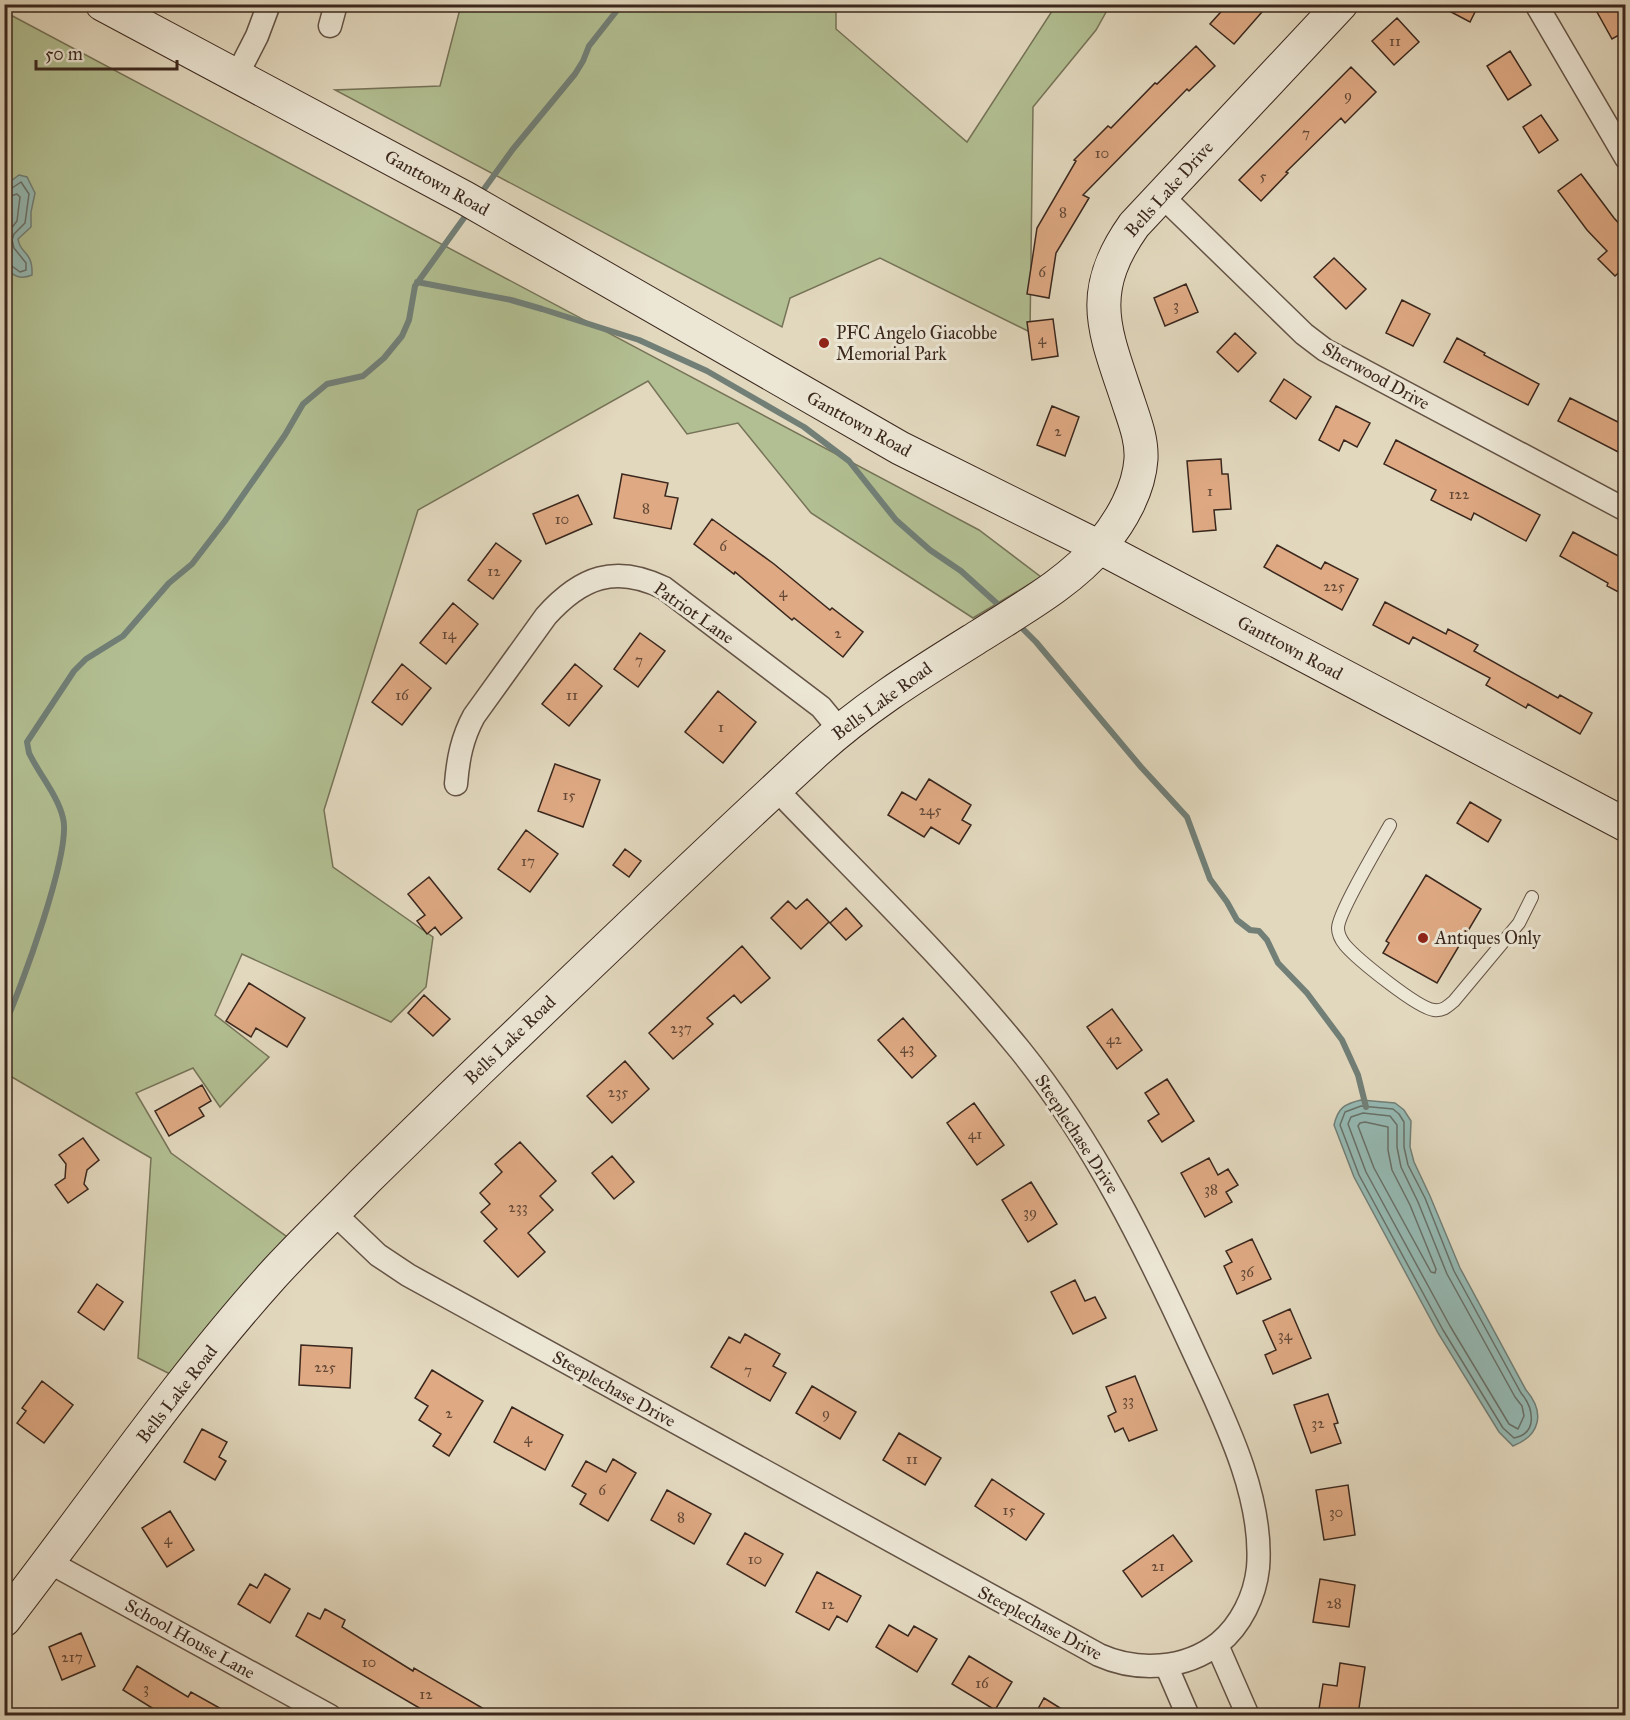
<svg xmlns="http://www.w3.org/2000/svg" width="1630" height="1720" viewBox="0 0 1630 1720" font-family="'IM FELL Great Primer',serif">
<rect width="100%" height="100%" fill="#e2d8be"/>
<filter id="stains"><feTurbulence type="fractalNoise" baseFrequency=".00333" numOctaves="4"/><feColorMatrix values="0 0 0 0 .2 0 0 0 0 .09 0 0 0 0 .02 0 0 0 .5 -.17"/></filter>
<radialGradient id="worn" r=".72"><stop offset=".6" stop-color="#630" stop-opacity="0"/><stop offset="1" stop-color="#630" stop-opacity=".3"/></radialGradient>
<!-- green -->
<path fill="#b2bf92" stroke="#767358" stroke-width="1.5" d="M 461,5 L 836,5 L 836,29 L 967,142 L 1056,5 L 1110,5 L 1096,30 L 1033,107 L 1030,332 L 880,258 L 790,298 L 782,327 L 335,90 L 440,86 Z
M 5,12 L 979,530 L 1041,577 L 973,618 L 811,513 L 738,423 L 687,434 L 648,381 L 418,510 L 324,810 L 333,867 L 433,937 L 426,987 L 391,1022 L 242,954 L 215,1015 L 269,1057 L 220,1107 L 193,1068 L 136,1093 L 171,1153 L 290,1239 L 178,1378 L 138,1358 L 151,1158 L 5,1073 Z"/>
<!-- water -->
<path fill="#95b9b3" stroke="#717f77" stroke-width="1.5" d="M 19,175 L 27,177 L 35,193 L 31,212 L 31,227 L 18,239 C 20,255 33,250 32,275 C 20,280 13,276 5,267 L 5,190 L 7,184 Z
M 1361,1100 L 1395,1103 L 1404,1110 L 1411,1121 L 1410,1147 L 1414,1162 L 1430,1196 L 1460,1268 L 1526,1390 C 1545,1412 1541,1435 1513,1446 L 1499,1432 L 1438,1333 L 1354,1177 L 1334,1125 C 1338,1108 1344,1104 1361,1100 Z"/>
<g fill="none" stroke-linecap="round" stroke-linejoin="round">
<!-- shore -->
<path stroke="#687068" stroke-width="1.5" d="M 4,190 L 9,190 L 21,182 L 29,194 L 25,223 L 14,234 L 12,240 L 14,248 L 26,263 L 26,270 L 20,272 L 9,264 L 4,263
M 4,198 L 17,194 L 20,197 L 17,221 L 6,235 L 8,253 L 4,256
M 1361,1106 L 1393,1109 L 1399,1114 L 1404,1122 L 1404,1147 L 1408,1165 L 1425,1198 L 1454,1271 L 1521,1393 C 1533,1407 1539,1433 1514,1438 L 1503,1428 L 1443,1330 L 1359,1175 L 1340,1125 L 1345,1112 Z
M 1363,1113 L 1390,1116 L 1397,1125 L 1397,1147 L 1401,1167 L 1418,1202 L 1447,1274 L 1515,1397 L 1522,1406 L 1524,1416 L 1518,1429 L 1509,1424 L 1450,1326 L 1366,1172 L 1348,1124 L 1351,1117 Z
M 1365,1122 L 1388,1127 L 1388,1150 L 1392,1170 L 1410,1205 L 1436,1269 L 1435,1273 L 1431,1272 L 1374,1168 L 1358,1126 L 1360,1123 Z"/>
<!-- stream -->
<path stroke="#717f77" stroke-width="6" d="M 479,196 L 513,149 L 575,74 L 583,61 L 589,46 L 622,4
M 417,282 L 511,300 L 542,309 L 639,340 L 707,371 L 804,427 L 849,461 L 896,520 L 930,550 L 961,571 L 1002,608
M 1018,624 L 1036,642 L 1141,767 L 1187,817 L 1210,879 L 1227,902 L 1237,920 L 1250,930 L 1259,931 L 1267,940 L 1278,963 L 1307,993 L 1342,1040 L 1358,1075 L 1366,1107
M 4,1026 C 20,991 72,851 63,818 C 58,796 39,774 29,753 L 27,742 L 74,671 L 86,659 L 123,636 L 169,583 L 192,564 L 225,521 L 285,435 L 303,404 L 327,384 L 363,376 L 384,358 L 402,336 L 409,320 L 415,286 L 469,211"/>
</g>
<!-- building -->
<path fill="#dea983" stroke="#3a271d" stroke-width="1.5" d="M 1228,4 L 1269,4 L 1234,44 L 1210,24 Z
M 1436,4 L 1479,4 L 1470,22 Z
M 1609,4 L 1626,4 L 1626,31 L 1612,39 L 1597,12 Z
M 1397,18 L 1419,42 L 1394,65 L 1372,41 Z
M 1196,46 L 1215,66 L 1189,91 L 1187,89 L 1083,195 L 1089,198 L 1056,253 L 1049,298 L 1027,294 L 1037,228 L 1076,161 L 1074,160 L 1108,126 L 1111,128 L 1155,83 L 1157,84 Z
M 1510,51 L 1531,85 L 1508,100 L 1487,66 Z
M 1351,67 L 1376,92 L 1345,123 L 1341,118 L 1286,172 L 1288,173 L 1261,201 L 1239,180 Z
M 1541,115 L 1558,140 L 1539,153 L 1523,127 Z
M 1581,174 L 1614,218 L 1626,231 L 1626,266 L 1615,276 L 1598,259 L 1607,251 L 1587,230 L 1558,191 Z
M 1334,258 L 1366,289 L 1346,309 L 1314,277 Z
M 1186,284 L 1198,312 L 1165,326 L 1154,298 Z
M 1402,300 L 1430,314 L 1413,346 L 1386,333 Z
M 1053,319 L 1058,356 L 1032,360 L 1027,322 Z
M 1235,333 L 1256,353 L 1238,372 L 1217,352 Z
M 1457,338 L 1485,353 L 1484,355 L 1539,384 L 1528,405 L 1444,362 Z
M 1284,379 L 1311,397 L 1296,419 L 1270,401 Z
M 1570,398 L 1626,426 L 1626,456 L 1558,421 Z
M 1052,406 L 1079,417 L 1065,456 L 1037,445 Z
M 1336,406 L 1370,423 L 1357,447 L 1344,440 L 1339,451 L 1319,440 Z
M 1396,440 L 1540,515 L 1526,541 L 1474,513 L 1471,520 L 1431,500 L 1436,490 L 1384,464 Z
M 1221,459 L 1222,474 L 1228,474 L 1231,509 L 1214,510 L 1216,530 L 1193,532 L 1187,461 Z
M 622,474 L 668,483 L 665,496 L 678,498 L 671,529 L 614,518 Z
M 578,495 L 592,524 L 546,544 L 533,514 Z
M 712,519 L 774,564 L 830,610 L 832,608 L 863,632 L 843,657 L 794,618 L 792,620 L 735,572 L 734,574 L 694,544 Z
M 1573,532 L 1626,560 L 1626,596 L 1607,586 L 1608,583 L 1560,556 Z
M 496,543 L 521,561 L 493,599 L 468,580 Z
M 1277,545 L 1321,569 L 1325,562 L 1358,579 L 1342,610 L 1264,567 Z
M 1385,602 L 1446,634 L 1448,629 L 1478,645 L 1474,651 L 1558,698 L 1560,695 L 1592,713 L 1580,734 L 1528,704 L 1526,708 L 1486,685 L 1490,678 L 1413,637 L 1409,644 L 1373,625 Z
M 453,603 L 478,624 L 446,664 L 420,643 Z
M 640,633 L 665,651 L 638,687 L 614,669 Z
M 402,664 L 431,688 L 402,725 L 372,702 Z
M 575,664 L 602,686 L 569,726 L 542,704 Z
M 718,691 L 756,722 L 723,763 L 685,732 Z
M 555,764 L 600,780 L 583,827 L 538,811 Z
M 929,779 L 971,805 L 962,820 L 971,825 L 959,844 L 931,827 L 924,837 L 888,815 L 902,792 L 916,800 Z
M 1470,802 L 1501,820 L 1488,842 L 1457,823 Z
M 526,830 L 558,854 L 530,892 L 498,869 Z
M 625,849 L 641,861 L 629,877 L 613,865 Z
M 1426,875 L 1481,909 L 1437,983 L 1383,953 L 1389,943 L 1386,941 Z
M 429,877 L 462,918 L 441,935 L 435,927 L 427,934 L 417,921 L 425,915 L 408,894 Z
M 807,899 L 829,922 L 801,949 L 771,918 L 788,901 L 796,909 Z
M 846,908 L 862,926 L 846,940 L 830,923 Z
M 742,946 L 770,978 L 741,1003 L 734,995 L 707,1018 L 713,1024 L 673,1059 L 649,1033 Z
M 249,983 L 305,1018 L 287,1047 L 256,1028 L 251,1037 L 226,1021 Z
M 424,995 L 450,1019 L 433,1036 L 408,1013 Z
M 1112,1009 L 1142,1050 L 1117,1069 L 1087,1027 Z
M 903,1018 L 936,1056 L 912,1078 L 878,1040 Z
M 625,1061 L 649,1089 L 612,1123 L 587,1096 Z
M 1167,1079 L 1194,1121 L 1162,1142 L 1148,1121 L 1159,1114 L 1145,1093 Z
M 202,1085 L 211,1101 L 199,1108 L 204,1116 L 169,1136 L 155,1111 Z
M 974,1103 L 1004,1145 L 977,1165 L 947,1123 Z
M 83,1138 L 99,1160 L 87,1170 L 84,1184 L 88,1189 L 68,1203 L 55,1185 L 65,1178 L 66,1164 L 59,1155 Z
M 520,1142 L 556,1181 L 540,1196 L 553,1210 L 528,1233 L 545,1252 L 518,1277 L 484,1241 L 497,1229 L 481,1212 L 490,1204 L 480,1193 L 502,1172 L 495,1164 Z
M 612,1156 L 634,1182 L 614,1199 L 592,1173 Z
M 1209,1158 L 1218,1175 L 1228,1169 L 1238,1185 L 1226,1192 L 1232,1202 L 1205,1217 L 1181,1173 Z
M 1031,1182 L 1057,1224 L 1028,1242 L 1002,1200 Z
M 1252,1239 L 1271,1279 L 1237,1294 L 1224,1266 L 1232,1262 L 1226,1251 Z
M 1075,1280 L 1085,1301 L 1095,1297 L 1106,1318 L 1073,1334 L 1051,1292 Z
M 97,1284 L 123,1302 L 104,1330 L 78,1312 Z
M 1290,1309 L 1311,1358 L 1273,1374 L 1265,1355 L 1276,1350 L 1263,1321 Z
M 745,1334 L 780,1354 L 773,1366 L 786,1373 L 770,1401 L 711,1367 L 729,1337 L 740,1343 Z
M 301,1345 L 352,1348 L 350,1388 L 299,1385 Z
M 432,1370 L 483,1401 L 449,1456 L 433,1446 L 441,1434 L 419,1420 L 428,1406 L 415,1398 Z
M 1135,1376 L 1157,1430 L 1129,1441 L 1123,1428 L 1115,1432 L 1108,1416 L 1116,1412 L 1106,1387 Z
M 42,1381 L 73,1405 L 44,1443 L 17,1423 L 26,1411 L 22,1408 Z
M 812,1386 L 856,1412 L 840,1439 L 796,1413 Z
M 1328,1394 L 1338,1423 L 1334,1424 L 1341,1443 L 1311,1453 L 1294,1405 Z
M 512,1407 L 563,1435 L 545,1470 L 494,1442 Z
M 202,1429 L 227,1442 L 219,1457 L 226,1461 L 215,1480 L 184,1462 Z
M 899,1433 L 941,1458 L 925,1485 L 883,1460 Z
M 613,1459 L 636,1473 L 608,1521 L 580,1504 L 586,1494 L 572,1486 L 586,1461 L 606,1472 Z
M 992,1479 L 1044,1514 L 1026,1540 L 975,1506 Z
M 1348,1485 L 1355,1535 L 1324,1540 L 1316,1490 Z
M 667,1490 L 711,1514 L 694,1544 L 651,1520 Z
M 170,1511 L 194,1550 L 167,1567 L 142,1528 Z
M 745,1533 L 783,1554 L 765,1586 L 727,1564 Z
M 1173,1535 L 1192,1561 L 1142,1597 L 1123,1571 Z
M 817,1572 L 861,1596 L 847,1622 L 837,1616 L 829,1630 L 796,1612 Z
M 265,1574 L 290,1589 L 270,1623 L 238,1604 L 250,1584 L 257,1588 Z
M 1320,1579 L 1355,1585 L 1349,1627 L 1313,1622 Z
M 325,1609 L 345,1620 L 342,1627 L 413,1671 L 414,1668 L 496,1716 L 433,1716 L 296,1636 L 308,1613 L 320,1619 Z
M 889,1625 L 908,1636 L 914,1626 L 937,1639 L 917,1672 L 876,1647 Z
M 81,1633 L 95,1666 L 62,1680 L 49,1647 Z
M 969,1656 L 1012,1682 L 995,1710 L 952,1684 Z
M 1340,1663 L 1365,1667 L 1358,1715 L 1319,1709 L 1323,1684 L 1337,1686 Z
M 137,1666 L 188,1697 L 191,1692 L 234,1716 L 165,1716 L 123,1690 Z
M 1044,1698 L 1073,1716 L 1034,1716 Z"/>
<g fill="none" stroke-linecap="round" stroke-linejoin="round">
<defs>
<path id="lane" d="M 1390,825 C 1380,843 1338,913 1338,928 C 1338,934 1341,940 1345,945 C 1357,959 1417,1008 1434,1010 C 1443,1011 1447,1007 1454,1001 L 1519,923 L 1532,897"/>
<path id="street" d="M 1536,4 L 1626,158
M 330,26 L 336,4
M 237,75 L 257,36 L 269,4
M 1161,195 L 1304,334 L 1325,350 L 1626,510
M 456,784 C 458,759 462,738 474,716 L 546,616 C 581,577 615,564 664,588 L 821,707 L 840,730
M 334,1213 L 378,1255 L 408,1275 L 1099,1655 C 1137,1672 1185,1670 1219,1643 C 1241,1625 1255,1596 1258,1568 C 1264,1497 1224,1418 1195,1355 C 1146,1248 1094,1142 1020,1050 C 945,958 858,875 776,789
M 49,1562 L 330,1716
M 1217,1645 L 1248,1716
M 1166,1665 L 1188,1716"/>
<path id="secondary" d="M 102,4 L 465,198 L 900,448 L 1099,547 L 1626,825
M 4,1620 C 93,1505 175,1384 272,1276 C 302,1243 334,1213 365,1181 C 415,1132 464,1084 515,1036 C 613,942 711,848 811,756 C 864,707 920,673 981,635 C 1023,608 1069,583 1102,544 C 1121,521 1139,490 1141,459 C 1142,440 1135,422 1129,404 C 1105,331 1085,294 1134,225 L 1341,4"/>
</defs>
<!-- lane casing -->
<use href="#lane" stroke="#645345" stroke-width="14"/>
<!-- street casing -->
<use href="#street" stroke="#645345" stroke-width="25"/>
<!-- secondary casing -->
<use href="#secondary" stroke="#3a271d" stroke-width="35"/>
<!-- lane -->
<use href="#lane" stroke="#ece6d5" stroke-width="12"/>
<!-- street -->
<use href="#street" stroke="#ece6d5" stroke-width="22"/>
<!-- secondary -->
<use href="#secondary" stroke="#ece6d5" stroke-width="33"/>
</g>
<!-- markers -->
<g fill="#8f2418" stroke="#ece6d5" stroke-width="2">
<circle cx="824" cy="343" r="6"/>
<circle cx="1423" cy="938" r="6"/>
</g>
<g text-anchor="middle" stroke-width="6" stroke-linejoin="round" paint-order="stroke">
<!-- number labels -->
<g font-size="15" fill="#634836">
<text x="1395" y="46">11</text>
<text x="1348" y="100">9</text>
<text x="1306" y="138">7</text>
<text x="1102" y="158">10</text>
<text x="1263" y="181">5</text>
<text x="1063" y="217">8</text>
<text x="1042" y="277">6</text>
<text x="1176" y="310">3</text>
<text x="1042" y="344">4</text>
<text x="1058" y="436">2</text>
<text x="1210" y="496">1</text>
<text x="1459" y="499">122</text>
<text x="646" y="513">8</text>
<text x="562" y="524">10</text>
<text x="723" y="551">6</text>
<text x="494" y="576">12</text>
<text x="1334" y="591">225</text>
<text x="783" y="597">4</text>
<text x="838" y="638">2</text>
<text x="449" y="639">14</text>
<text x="639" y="665">7</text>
<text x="402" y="700">16</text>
<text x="572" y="700">11</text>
<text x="721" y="732">1</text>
<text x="569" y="800">15</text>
<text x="930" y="815">245</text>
<text x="528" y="866">17</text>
<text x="681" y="1033">237</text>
<text x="1114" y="1044">42</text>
<text x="907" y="1053">43</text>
<text x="618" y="1097">235</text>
<text x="975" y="1139">41</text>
<text x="1211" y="1194">38</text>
<text x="518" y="1212">233</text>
<text x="1030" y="1217">39</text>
<text x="1247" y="1277">36</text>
<text x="1285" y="1340">34</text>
<text x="325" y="1372">225</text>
<text x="748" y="1375">7</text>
<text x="1128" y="1405">33</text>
<text x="449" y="1418">2</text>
<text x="826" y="1418">9</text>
<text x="1318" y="1428">32</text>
<text x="528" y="1443">4</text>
<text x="912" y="1464">11</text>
<text x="602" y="1495">6</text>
<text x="1009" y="1515">15</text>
<text x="1336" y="1517">30</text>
<text x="681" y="1522">8</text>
<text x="168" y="1544">4</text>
<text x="755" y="1564">10</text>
<text x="1158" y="1571">21</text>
<text x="1334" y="1608">28</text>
<text x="828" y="1609">12</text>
<text x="72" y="1662">217</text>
<text x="369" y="1667">10</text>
<text x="982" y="1688">16</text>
<text x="146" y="1693">3</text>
<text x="426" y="1699">12</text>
</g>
<!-- street labels -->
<g font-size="18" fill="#3a271d" stroke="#ece6d5">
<text transform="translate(437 183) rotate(29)" y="6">Ganttown Road</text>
<text transform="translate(1169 189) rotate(-48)" y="6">Bells Lake Drive</text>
<text transform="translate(1376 376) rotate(29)" y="6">Sherwood Drive</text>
<text transform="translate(859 424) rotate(29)" y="6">Ganttown Road</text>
<text transform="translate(694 613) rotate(35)" y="6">Patriot Lane</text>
<text transform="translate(1290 648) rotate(28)" y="6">Ganttown Road</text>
<text transform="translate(882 701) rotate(-36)" y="6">Bells Lake Road</text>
<text transform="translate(510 1040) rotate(-44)" y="6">Bells Lake Road</text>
<text transform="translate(1077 1134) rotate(57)" y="6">Steeplechase Drive</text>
<text transform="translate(614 1389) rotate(29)" y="6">Steeplechase Drive</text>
<text transform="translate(177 1394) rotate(-52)" y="6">Bells Lake Road</text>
<text transform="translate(1040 1623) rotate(28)" y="6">Steeplechase Drive</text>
<text transform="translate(190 1639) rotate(29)" y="6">School House Lane</text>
</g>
<!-- poi labels -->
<g font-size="18" fill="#3a271d" stroke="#ece6d5" text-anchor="start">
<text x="836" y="339">PFC Angelo Giacobbe<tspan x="836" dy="21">Memorial Park</tspan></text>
<text x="1435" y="944">Antiques Only</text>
</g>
</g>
<!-- margin -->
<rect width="1630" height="1720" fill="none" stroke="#e2d8be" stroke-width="24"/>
<rect x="6" y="6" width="1618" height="1708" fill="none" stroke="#3a271d" stroke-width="3"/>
<rect x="12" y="12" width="1606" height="1696" fill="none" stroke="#3a271d" stroke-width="1.5"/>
<!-- scale -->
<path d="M36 60v9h141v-9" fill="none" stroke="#3a271d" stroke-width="3"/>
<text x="45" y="60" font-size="18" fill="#3a271d" stroke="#ece6d5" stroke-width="4.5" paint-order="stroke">50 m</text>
<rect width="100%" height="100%" filter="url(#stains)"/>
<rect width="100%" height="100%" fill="url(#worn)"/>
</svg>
